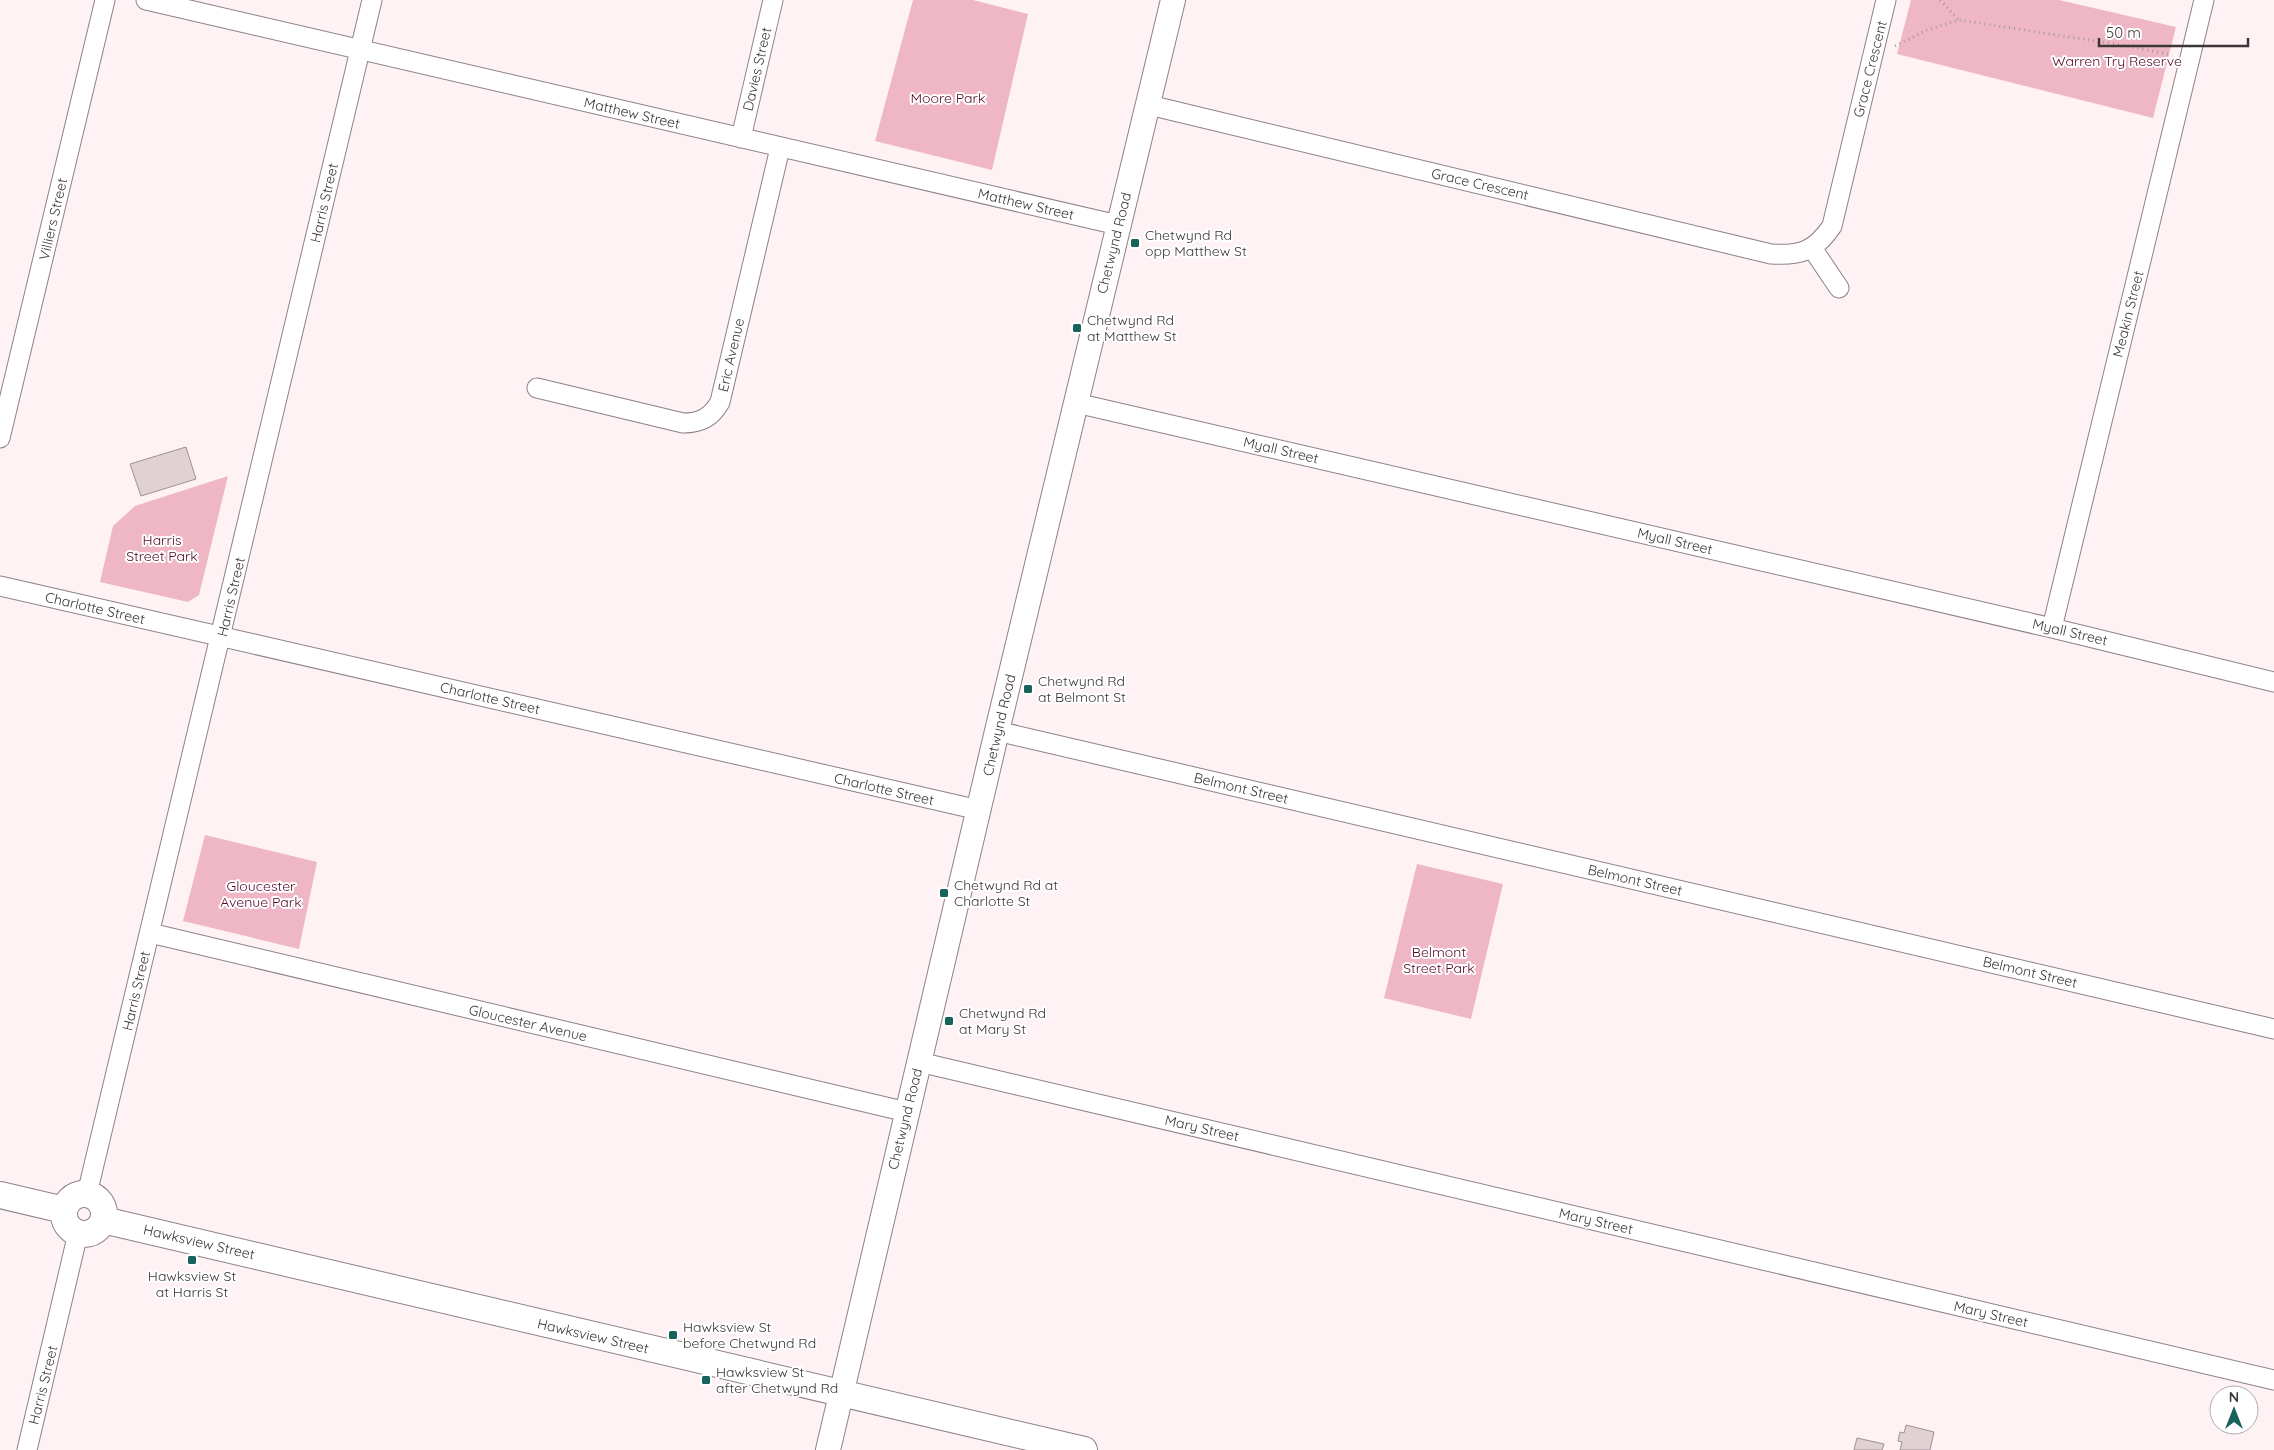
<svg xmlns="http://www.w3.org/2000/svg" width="2274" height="1450" viewBox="0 0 2274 1450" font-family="Quicksand,sans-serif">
<rect width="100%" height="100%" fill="#fef2f5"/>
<!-- green -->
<path fill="#efb7c5" d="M 913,0 L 973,0 L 1028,14 L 992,170 L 875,141 Z
M 1911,0 L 2059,0 L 2176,27 L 2153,118 L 1897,54 Z
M 228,476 L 199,595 L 188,602 L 100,582 L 113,526 L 135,506 Z
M 205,835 L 317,862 L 299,949 L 183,921 Z
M 1417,864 L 1503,884 L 1471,1019 L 1384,998 Z"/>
<!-- building -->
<path fill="#dfd1d4" stroke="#9e9093" d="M 186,447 L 196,479 L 141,496 L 130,464 Z
M 1906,1425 L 1934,1432 L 1930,1450 L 1900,1450 L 1902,1442 L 1898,1441 L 1900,1432 L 1904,1433 Z
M 1857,1438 L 1884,1444 L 1882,1450 L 1854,1450 Z"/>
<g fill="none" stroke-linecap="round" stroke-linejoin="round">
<defs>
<path id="minor" d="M 146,0 L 1118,225
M 1149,105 L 1771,254 C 1801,256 1815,251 1832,226 L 1886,0
M 741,138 L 773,0
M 1812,248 L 1839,288
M 537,388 L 683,423 C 700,423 711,418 720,402 L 780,148
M 1076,403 L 2052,628 L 2274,682
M 0,438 L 105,0
M 0,586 L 979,810
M 2052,628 L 2204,0
M 997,731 L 2274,1029
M 150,933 L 907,1112
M 919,1062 L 2274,1380
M 87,1194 L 372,0
M 27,1450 L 78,1233"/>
<path id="tertiary" d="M 828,1450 L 997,731 L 1173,0"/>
<path id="secondary" d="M64 1214a20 20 0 1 1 40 0a20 20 0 1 1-40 0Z
M 0,1195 L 64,1210
M 103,1220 L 1084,1450"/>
</defs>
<!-- minor casing -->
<use href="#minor" stroke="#8f8185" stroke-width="21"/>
<!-- tertiary casing -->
<use href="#tertiary" stroke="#8f8185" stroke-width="26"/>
<!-- secondary casing -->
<use href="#secondary" stroke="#8f8185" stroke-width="28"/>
<!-- path -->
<path stroke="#a49b9d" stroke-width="3" stroke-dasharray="1 4" stroke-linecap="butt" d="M 1940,0 L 1959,20
M 1895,46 L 1927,30 L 1959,20 L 2122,45 L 2172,55"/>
<!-- minor -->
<use href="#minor" stroke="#fff" stroke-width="19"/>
<!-- tertiary -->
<use href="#tertiary" stroke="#fff" stroke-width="24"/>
<!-- secondary -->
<use href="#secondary" stroke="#fff" stroke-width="26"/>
</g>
<!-- markers -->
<g fill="#18635b" stroke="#fff" stroke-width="2">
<rect x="1130" y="238" width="10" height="10" rx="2.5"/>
<rect x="1072" y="323" width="10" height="10" rx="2.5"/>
<rect x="1023" y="684" width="10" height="10" rx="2.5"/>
<rect x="939" y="888" width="10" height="10" rx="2.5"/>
<rect x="944" y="1016" width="10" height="10" rx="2.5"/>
<rect x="187" y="1255" width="10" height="10" rx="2.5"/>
<rect x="668" y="1330" width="10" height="10" rx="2.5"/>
<rect x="701" y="1375" width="10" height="10" rx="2.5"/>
</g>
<g text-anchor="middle" stroke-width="4" stroke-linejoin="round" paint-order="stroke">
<!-- park labels -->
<g font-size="14" fill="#520727" stroke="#fff">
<text x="2117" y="66">Warren Try Reserve</text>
<text x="948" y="103">Moore Park</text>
<text x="162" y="545">Harris<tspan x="162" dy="16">Street Park</tspan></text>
<text x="261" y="891">Gloucester<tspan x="261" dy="16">Avenue Park</tspan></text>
<text x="1439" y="957">Belmont<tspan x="1439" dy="16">Street Park</tspan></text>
</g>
<!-- street labels -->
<g font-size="14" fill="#3c3638" stroke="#fff">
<text transform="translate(757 69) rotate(-77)" y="5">Davies Street</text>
<text transform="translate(1870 69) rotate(-76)" y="5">Grace Crescent</text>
<text transform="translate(632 113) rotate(13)" y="5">Matthew Street</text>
<text transform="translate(1480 184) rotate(13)" y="5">Grace Crescent</text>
<text transform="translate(324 203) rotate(-77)" y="5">Harris Street</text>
<text transform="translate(1026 204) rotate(13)" y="5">Matthew Street</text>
<text transform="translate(53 219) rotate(-77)" y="5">Villiers Street</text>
<text transform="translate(1114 243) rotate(-76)" y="5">Chetwynd Road</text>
<text transform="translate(2128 314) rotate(-76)" y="5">Meakin Street</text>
<text transform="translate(731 355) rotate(-77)" y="5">Eric Avenue</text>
<text transform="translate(1281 450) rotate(13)" y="5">Myall Street</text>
<text transform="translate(1675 541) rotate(13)" y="5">Myall Street</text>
<text transform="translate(231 597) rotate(-77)" y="5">Harris Street</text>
<text transform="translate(95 608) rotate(13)" y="5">Charlotte Street</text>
<text transform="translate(2070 632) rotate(13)" y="5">Myall Street</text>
<text transform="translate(490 698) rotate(13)" y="5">Charlotte Street</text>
<text transform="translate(999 725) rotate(-77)" y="5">Chetwynd Road</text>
<text transform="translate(1241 788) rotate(13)" y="5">Belmont Street</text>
<text transform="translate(884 789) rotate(13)" y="5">Charlotte Street</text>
<text transform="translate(1635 880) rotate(13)" y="5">Belmont Street</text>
<text transform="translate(2030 972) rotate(13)" y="5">Belmont Street</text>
<text transform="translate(136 991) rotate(-77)" y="5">Harris Street</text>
<text transform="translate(528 1023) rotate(13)" y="5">Gloucester Avenue</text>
<text transform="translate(905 1119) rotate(-76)" y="5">Chetwynd Road</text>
<text transform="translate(1202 1128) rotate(13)" y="5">Mary Street</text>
<text transform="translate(1596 1221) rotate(13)" y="5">Mary Street</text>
<text transform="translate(199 1242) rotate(13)" y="5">Hawksview Street</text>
<text transform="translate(1991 1314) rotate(13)" y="5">Mary Street</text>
<text transform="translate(593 1336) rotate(13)" y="5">Hawksview Street</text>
<text transform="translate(43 1385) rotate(-76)" y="5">Harris Street</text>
</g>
<!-- poi labels -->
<g font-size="14" fill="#3c3638" stroke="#fff" text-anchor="start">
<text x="1145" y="240">Chetwynd Rd<tspan x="1145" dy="16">opp Matthew St</tspan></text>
<text x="1087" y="325">Chetwynd Rd<tspan x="1087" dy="16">at Matthew St</tspan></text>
<text x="1038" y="686">Chetwynd Rd<tspan x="1038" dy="16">at Belmont St</tspan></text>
<text x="954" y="890">Chetwynd Rd at<tspan x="954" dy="16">Charlotte St</tspan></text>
<text x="959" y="1018">Chetwynd Rd<tspan x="959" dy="16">at Mary St</tspan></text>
<text x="192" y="1281" text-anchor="middle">Hawksview St<tspan x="192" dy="16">at Harris St</tspan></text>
<text x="683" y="1332">Hawksview St<tspan x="683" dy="16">before Chetwynd Rd</tspan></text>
<text x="716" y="1377">Hawksview St<tspan x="716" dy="16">after Chetwynd Rd</tspan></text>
</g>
</g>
<!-- north arrow -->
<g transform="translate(2234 1410)"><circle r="24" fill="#ffffff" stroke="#b1afaf"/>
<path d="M0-4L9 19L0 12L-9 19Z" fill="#18635b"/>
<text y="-8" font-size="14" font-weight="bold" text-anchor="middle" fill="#3c3638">N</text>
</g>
<!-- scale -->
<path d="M2099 38v8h149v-8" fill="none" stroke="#3c3638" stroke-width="2.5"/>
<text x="2106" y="38" font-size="15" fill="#3c3638" stroke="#ffffff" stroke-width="4" paint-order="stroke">50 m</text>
</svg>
